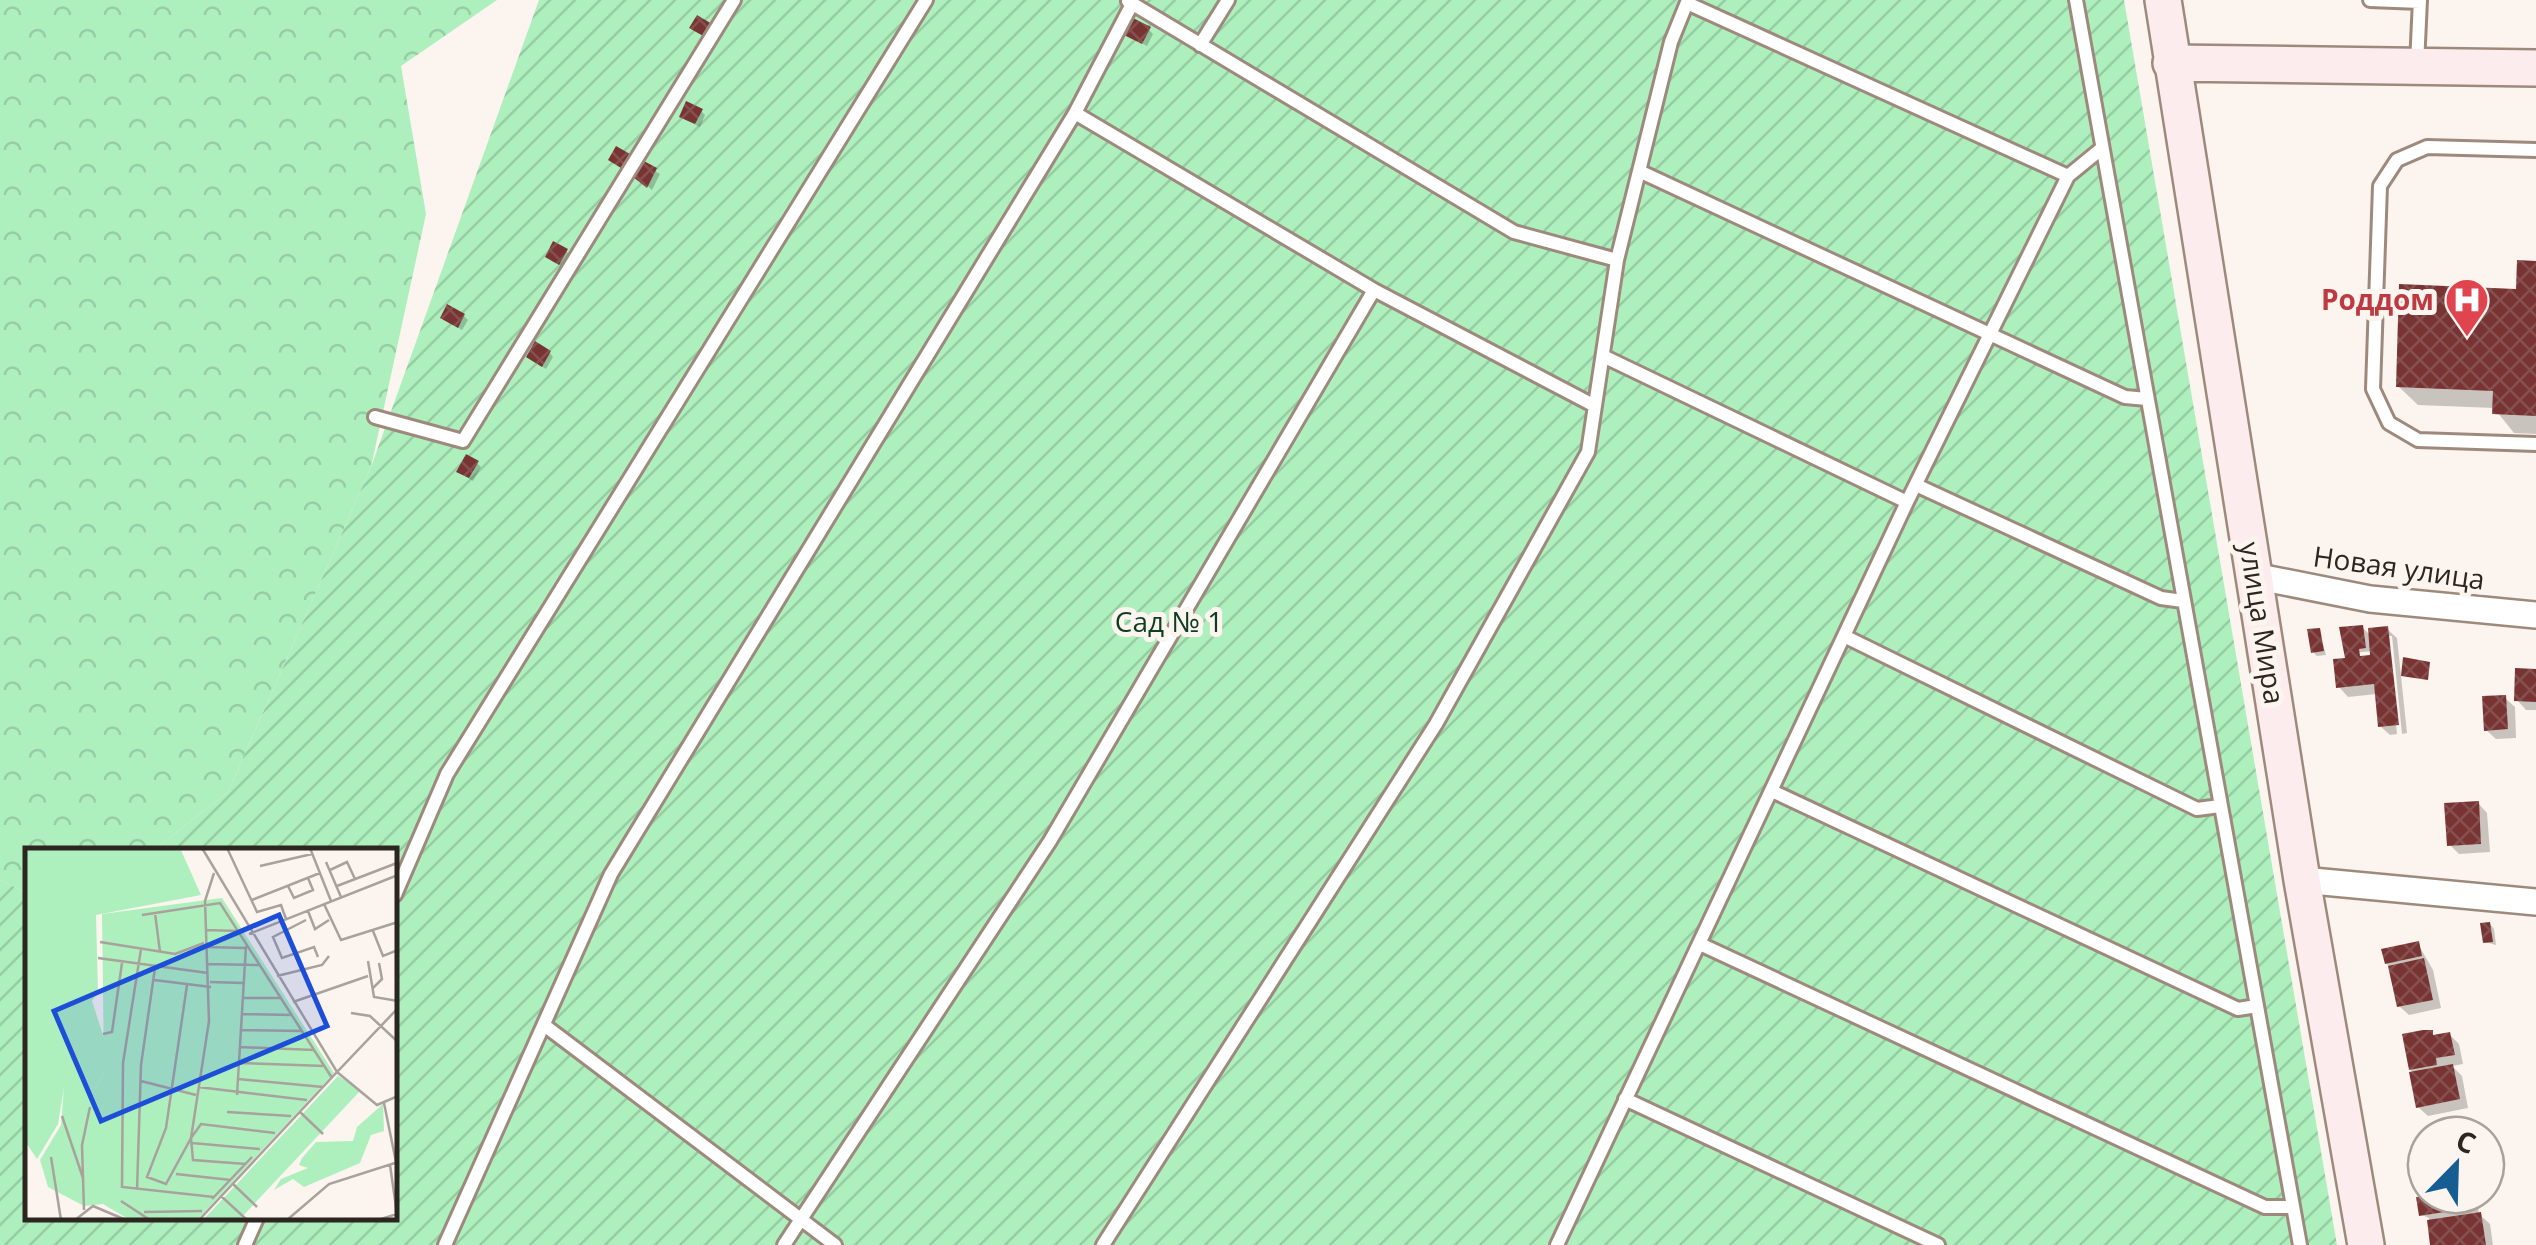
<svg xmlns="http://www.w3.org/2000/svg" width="2536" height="1245" viewBox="0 0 2536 1245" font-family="'Open Sans',sans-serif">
<defs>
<pattern id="forest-crowns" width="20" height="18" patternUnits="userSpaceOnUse" patternTransform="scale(2.5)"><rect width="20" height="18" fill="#aeefbe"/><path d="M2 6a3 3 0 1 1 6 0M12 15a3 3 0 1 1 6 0" fill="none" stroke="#96cda3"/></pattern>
<pattern id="garden-furrows" width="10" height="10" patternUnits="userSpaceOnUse" patternTransform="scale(2.5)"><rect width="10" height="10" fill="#aeefbe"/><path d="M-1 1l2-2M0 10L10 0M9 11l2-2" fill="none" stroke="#96cda3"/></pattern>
<pattern id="building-cross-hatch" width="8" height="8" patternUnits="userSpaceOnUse" patternTransform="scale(2.5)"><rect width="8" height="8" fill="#783433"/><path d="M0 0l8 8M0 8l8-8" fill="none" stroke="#86504e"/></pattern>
</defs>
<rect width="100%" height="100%" fill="#fcf4ee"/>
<!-- forest -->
<path fill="url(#forest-crowns)" d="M 0,0 L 497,0 L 401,66 L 426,214 L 371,467 L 228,792 L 154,850 L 28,850 L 27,893 L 0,880 Z"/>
<!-- garden -->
<path fill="url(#garden-furrows)" d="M 539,0 L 2124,0 L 2337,1245 L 0,1245 L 0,880 L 27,893 L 28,1218 L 395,1218 L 395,850 L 154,850 L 228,792 L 371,467 Z"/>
<!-- shadow -->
<path fill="#0003" fill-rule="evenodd" d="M 1149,30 L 1153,34 L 1147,46 L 1127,35 Z
M 701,111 L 705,115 L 700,127 L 686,120 Z
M 643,164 L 660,174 L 652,190 L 636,176 Z
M 566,251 L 570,255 L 564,267 L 552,261 Z
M 2536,263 L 2536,434 L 2514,433 L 2494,408 L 2418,405 L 2398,386 L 2518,291 Z
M 464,316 L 468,320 L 462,330 L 443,318 Z
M 550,353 L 553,357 L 546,369 L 533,361 Z
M 477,463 L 481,467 L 473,481 L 463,475 Z
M 2362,627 L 2371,636 L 2387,629 L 2397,638 L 2407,733 L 2402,734 L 2392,636 L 2387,636 L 2397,734 L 2390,735 L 2380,726 L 2377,694 L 2348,697 L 2339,687 ZM 2373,651 L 2373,658 L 2353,656 L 2353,653 Z
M 2319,630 L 2326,655 L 2317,656 L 2313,652 Z
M 2536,671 L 2536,710 L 2526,710 L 2517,700 Z
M 2505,698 L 2515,707 L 2516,738 L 2496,739 L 2486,730 Z
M 2478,803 L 2487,813 L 2490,852 L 2459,854 L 2450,845 Z
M 2490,924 L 2494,929 L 2496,945 L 2485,942 Z
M 2418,944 L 2433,970 L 2441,1008 L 2409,1015 L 2399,1006 L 2387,963 Z
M 2449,1034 L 2459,1044 L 2463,1064 L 2452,1066 L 2462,1076 L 2468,1108 L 2428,1116 L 2418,1107 L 2405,1037 Z
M 2485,1133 L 2494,1142 L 2496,1158 L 2486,1160 L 2486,1135 L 2473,1135 Z
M 2447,1195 L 2476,1195 L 2479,1214 L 2490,1224 L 2493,1245 L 2433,1245 L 2429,1218 L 2422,1215 L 2419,1199 Z"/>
<!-- building -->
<path fill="url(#building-cross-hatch)" d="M 697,15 L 712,24 L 705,37 L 689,28 Z
M 1133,18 L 1151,27 L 1142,44 L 1124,35 Z
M 686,101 L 703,109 L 695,124 L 679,117 Z
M 616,146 L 630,154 L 621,168 L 608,160 Z
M 642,160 L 657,168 L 647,188 L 633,177 Z
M 553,241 L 568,249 L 559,265 L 545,257 Z
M 2517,260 L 2536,261 L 2536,416 L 2492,414 L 2493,391 L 2396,387 L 2399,284 L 2516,289 Z
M 447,304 L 465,314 L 458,328 L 440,318 Z
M 535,341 L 551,351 L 542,367 L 526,357 Z
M 466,454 L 479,461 L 469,478 L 456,472 Z
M 2363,625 L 2366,648 L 2359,649 L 2360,656 L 2370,655 L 2368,628 L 2388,626 L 2399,725 L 2378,727 L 2374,684 L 2336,688 L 2333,659 L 2345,658 L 2339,627 Z
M 2320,628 L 2324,651 L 2311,653 L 2307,629 Z
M 2403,657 L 2430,662 L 2428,680 L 2401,676 Z
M 2515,668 L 2536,669 L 2536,702 L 2514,701 Z
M 2506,695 L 2508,729 L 2484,731 L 2482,696 Z
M 2479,801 L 2481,844 L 2447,846 L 2444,803 Z
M 2490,922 L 2493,942 L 2483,943 L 2480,923 Z
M 2419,941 L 2422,956 L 2385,964 L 2381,949 Z
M 2424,958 L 2433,1000 L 2397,1007 L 2388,966 Z
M 2423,1030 L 2433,1030 L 2433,1035 L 2450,1032 L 2455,1055 L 2436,1058 L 2437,1065 L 2409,1070 L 2402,1034 Z
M 2453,1064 L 2460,1099 L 2416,1108 L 2409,1072 Z
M 2426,1140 L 2426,1175 L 2424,1175 L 2418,1141 Z
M 2474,1195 L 2476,1207 L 2419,1216 L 2416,1197 Z
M 2481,1212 L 2486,1245 L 2430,1245 L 2427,1220 Z"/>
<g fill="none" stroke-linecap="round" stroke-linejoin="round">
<defs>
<path id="lane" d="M 2076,0 L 2300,1245
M 2370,0 L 2420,2
M 1128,1 L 1514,232 L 1617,260
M 1687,3 L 2068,176
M 1200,45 L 1228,0
M 2417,64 L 2420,0
M 1075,113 L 1374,290 L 1595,406
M 2536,150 L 2427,147 L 2397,160 L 2380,186 L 2373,389 L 2389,423 L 2418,440 L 2536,444
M 1639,171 L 2125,397 L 2147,399
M 1603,356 L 1907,502
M 375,417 L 463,441 L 734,0
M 1916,485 L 2161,598 L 2183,601
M 1844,636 L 2197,809 L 2220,806
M 1772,791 L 2238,1009 L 2257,1006
M 395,895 L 447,774 L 926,0
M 1700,944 L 2265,1207 L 2293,1207
M 544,1025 L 835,1245
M 1625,1099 L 1938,1245
M 245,1245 L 257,1218
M 445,1245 L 611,874 L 1075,113 L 1132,4
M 784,1245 L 1050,841 L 1374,290
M 1103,1245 L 1436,724 L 1588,452 L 1617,260 L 1671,42 L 1688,0
M 1557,1245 L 1907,502 L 2068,176 L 2101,149"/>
<path id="street" d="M 2254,576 L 2370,599 L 2536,615
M 2302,880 L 2536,902"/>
<path id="secondary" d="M 2163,0 L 2302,880 L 2366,1245
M 2171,63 L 2536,68"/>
</defs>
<!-- lane casing -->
<use href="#lane" stroke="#9d8a7c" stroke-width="18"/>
<!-- street casing -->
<use href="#street" stroke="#9d8a7c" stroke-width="30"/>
<!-- secondary casing -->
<use href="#secondary" stroke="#9d8a7c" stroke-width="40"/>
<!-- lane -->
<use href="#lane" stroke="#fff" stroke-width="12"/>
<!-- street -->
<use href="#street" stroke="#fff" stroke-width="25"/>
<!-- secondary -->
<use href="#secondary" stroke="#fdecee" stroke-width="35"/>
</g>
<!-- icons -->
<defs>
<symbol id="hospital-pin" viewBox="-11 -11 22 30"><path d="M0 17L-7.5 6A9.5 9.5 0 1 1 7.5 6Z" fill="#e0444e" stroke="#fcf4ee"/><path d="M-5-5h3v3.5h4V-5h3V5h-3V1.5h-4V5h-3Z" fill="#fff"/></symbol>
</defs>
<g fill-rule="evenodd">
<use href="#hospital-pin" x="2442" y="275" width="50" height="68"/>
</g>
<g text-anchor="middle" stroke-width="10" stroke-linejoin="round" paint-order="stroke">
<!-- health labels -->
<g font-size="28" font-weight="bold" fill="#be3a42" stroke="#fcf4ee" text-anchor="end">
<text x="2434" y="310">Роддом</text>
</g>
<!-- street labels -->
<g font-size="28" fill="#2d2520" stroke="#fcf4ee">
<text transform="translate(2399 568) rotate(8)" y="10">Новая улица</text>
<text transform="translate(2262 623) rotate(81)" y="10">улица Мира</text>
</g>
<!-- park labels -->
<g font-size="28" fill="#0c3e1f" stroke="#fcf4ee">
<text x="1169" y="632">Сад № 1</text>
</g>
</g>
<!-- overview -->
<g transform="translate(25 848)">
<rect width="372" height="372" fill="#fcf4ee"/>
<path d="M 0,0 L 155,0 L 176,47 L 71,67 L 73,144 L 67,153 L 79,190 L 79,224 L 70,241 L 39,240 L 33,276 L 12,311 L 0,293 ZM 358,256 L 359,283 L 346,287 L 335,315 L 279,339 L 268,331 L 249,342 L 256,331 L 283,320 L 274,317 L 277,310 L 291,294 L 328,293 L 332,279 Z" fill="#aeefbe"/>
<path d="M 197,50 L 309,225 L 172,372 L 105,372 L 78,356 L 59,358 L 23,339 L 15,312 L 36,277 L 39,239 L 70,241 L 79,224 L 77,66 ZM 313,228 L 336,242 L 214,372 L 178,372 Z" fill="#aeefbe"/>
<path fill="none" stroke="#a9a19c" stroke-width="2.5" d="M 177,0 L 312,224 L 373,160M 202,0 L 232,64 L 256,57 L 261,71M 285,0 L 306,53M 301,14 L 316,49M 235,18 L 287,6M 305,22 L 322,14 L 330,31M 263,38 L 269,50 L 288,42 L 283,30M 312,38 L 372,15M 227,52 L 295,25M 299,56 L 316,92 L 373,74M 283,63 L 290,81 L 304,72M 130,65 L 135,104M 117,67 L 195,55 L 307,230M 281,72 L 248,89 L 257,110 L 289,99 L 293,109M 180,82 L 213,83M 348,83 L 358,108 L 373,102M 224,86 L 373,27M 75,94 L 150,106 L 179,95M 179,99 L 220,100M 116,101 L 98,215 L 97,339 L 189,349M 73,110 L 183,125M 343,113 L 349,149 L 373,153M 181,116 L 234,117M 252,128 L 297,117 L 304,108M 129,132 L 186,139M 185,134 L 218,135M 162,137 L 141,280 L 122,329 L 141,336 L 166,290 L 184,173 L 180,53 L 189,25M 347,141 L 357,131 L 354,115M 217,150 L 257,150M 268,154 L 343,128M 326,165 L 345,168 L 373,194M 216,166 L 268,167M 216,182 L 278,183M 78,186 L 87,184 L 97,115M 215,199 L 289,202M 214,215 L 300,218M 213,231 L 298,239M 116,233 L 171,247M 173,239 L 282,252M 212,247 L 221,98M 359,255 L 371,314M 202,264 L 266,268M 275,264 L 298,286M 37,268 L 58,330M 167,295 L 235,301M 26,309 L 36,372M 221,316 L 168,312 L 166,290 L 176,276 L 250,285M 151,326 L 206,332M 208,336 L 232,359M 112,342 L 116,217 L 130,120M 196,348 L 221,371M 187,351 L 227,309M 96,353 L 125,372M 59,362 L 57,297 L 65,259M 119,364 L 177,363M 50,372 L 68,358 L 101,372M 174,372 L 312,224 L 352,257 L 373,248M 262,372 L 304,336 L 373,314M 353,372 L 372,366 L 365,317"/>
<path fill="#1d4ed8" fill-opacity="0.15" stroke="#1d4ed8" stroke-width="5" d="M 254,67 L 302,178 L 76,273 L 29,163 Z"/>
<rect width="372" height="372" fill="none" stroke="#2d2520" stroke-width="5"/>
</g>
<!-- north arrow -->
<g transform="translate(2456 1165) rotate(23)"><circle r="48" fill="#fcf4ee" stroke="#a9a19c" stroke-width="2.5"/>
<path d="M0-8L18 38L0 25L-18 38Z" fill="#165d91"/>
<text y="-15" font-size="28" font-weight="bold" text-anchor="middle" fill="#2d2520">С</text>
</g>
</svg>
